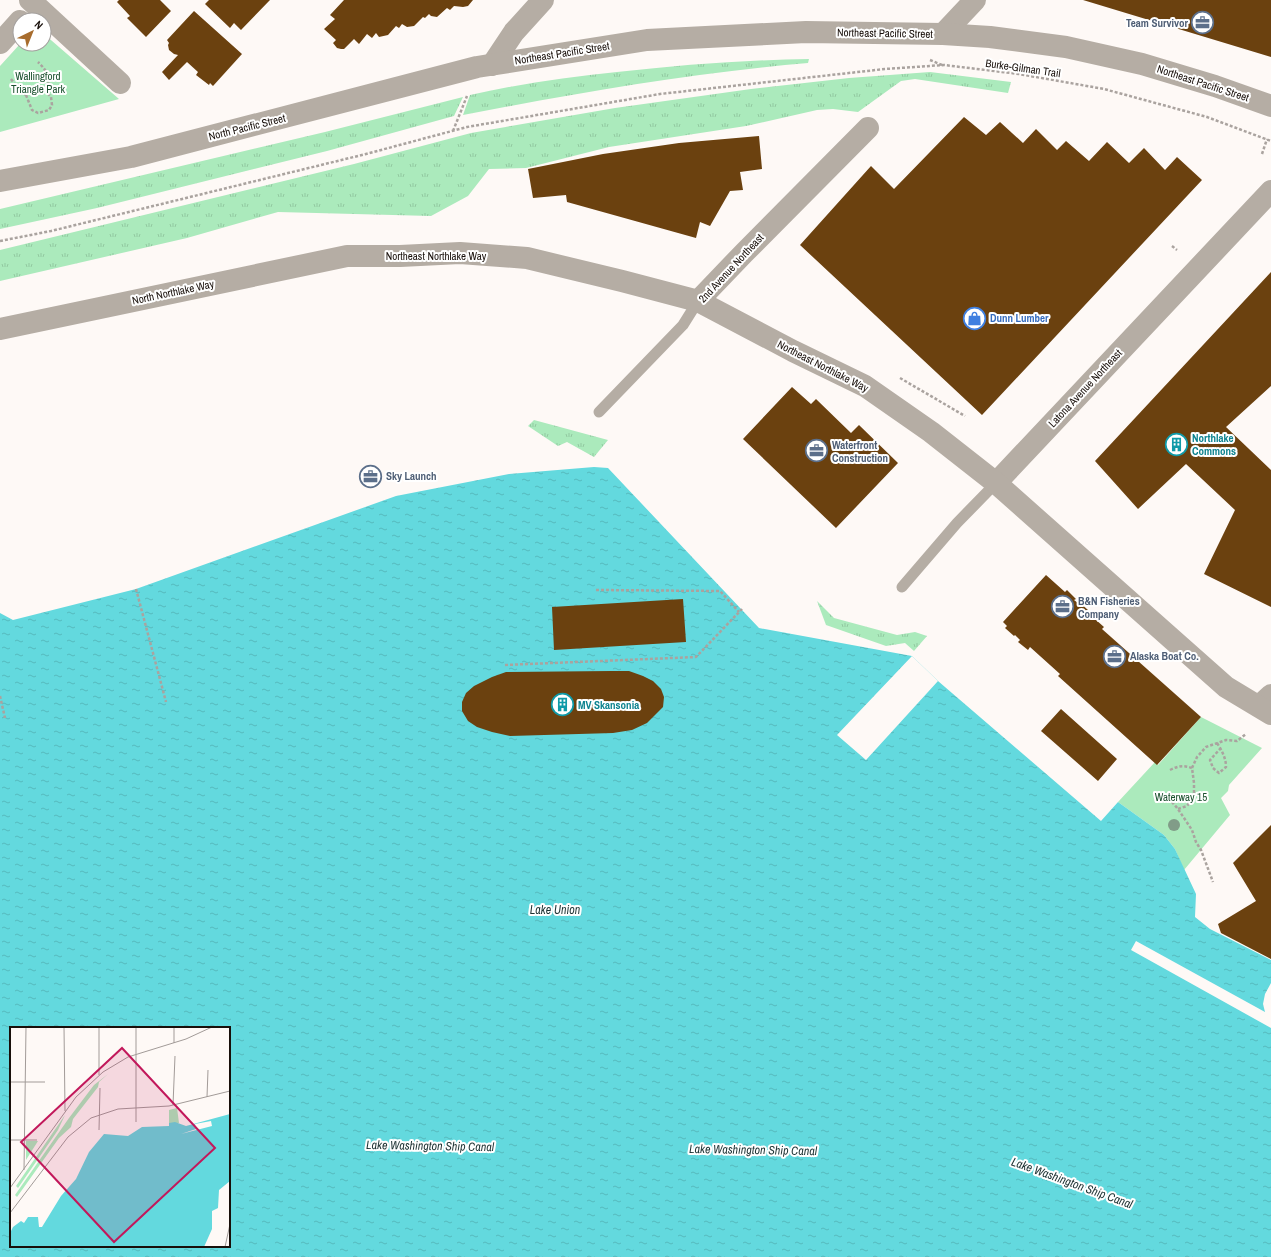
<svg xmlns="http://www.w3.org/2000/svg" width="1271" height="1257" viewBox="0 0 1271 1257" font-family="'Archivo Narrow',sans-serif">
<defs>
<pattern id="grass-tufts" width="24" height="20" patternUnits="userSpaceOnUse"><rect width="24" height="20" fill="#abeabc"/><path d="M3 7l-1-3M5 7V3M7 7l1-3M15 17l-1-3M17 17v-4M19 17l1-3" fill="none" stroke="#92c8a0"/></pattern>
<pattern id="water-ripples" width="26" height="14" patternUnits="userSpaceOnUse"><rect width="26" height="14" fill="#63d9de"/><path d="M2 4q2-2 4 0t4 0M15 11q2-2 4 0t4 0" fill="none" stroke="#55b9bd"/></pattern>
</defs>
<rect width="100%" height="100%" fill="#fef9f6"/>
<!-- grass -->
<path fill="url(#grass-tufts)" d="M 809,59 L 808,63 C 692,73 577,93 463,115 L 470,95 C 518,84 568,77 617,72 C 681,65 744,60 809,59 Z
M 930,72 L 1011,82 L 1008,93 L 915,79 L 901,81 L 858,112 L 833,109 L 817,110 L 746,126 L 609,147 L 526,168 L 489,169 L 468,196 L 431,216 L 278,212 L 187,238 L 0,281 L 0,250 L 354,164 L 471,133 L 615,108 L 751,89 L 849,78 Z
M 463,97 L 454,116 L 327,151 L 97,208 L 0,229 L 0,209 L 325,132 Z
M 534,420 L 608,440 L 594,457 L 567,442 L 558,446 L 528,426 Z
M 817,601 L 834,618 L 897,635 L 915,632 L 927,636 L 914,651 L 905,643 L 886,646 L 826,625 Z"/>
<!-- green -->
<path fill="#abeabc" d="M 44,34 L 119,99 L 0,132 L 0,66 L 20,44 L 44,44 Z
M 1201,717 L 1262,748 L 1229,785 L 1228,791 L 1221,798 L 1230,815 L 1184,870 L 1175,849 L 1164,835 L 1118,802 L 1155,762 L 1158,765 Z"/>
<!-- water -->
<path fill="url(#water-ripples)" fill-rule="evenodd" d="M 594,467 L 608,468 L 759,628 L 912,656 L 938,681 L 1101,821 L 1118,802 L 1164,835 L 1175,849 L 1196,894 L 1195,917 L 1210,929 L 1271,960 L 1271,1257 L 0,1257 L 0,613 L 13,620 L 136,589 L 396,496 L 509,474 ZM 11,1028 L 229,1028 L 229,1246 L 11,1246 Z"/>
<!-- pier -->
<path fill="#fef9f6" d="M 912,656 L 938,681 L 866,760 L 837,735 Z
M 1136,941 L 1265,1012 L 1263,1004 L 1265,994 L 1271,983 L 1271,1028 L 1131,950 Z"/>
<!-- building -->
<path fill="#6b410f" d="M 119,0 L 160,0 L 171,11 L 146,37 L 127,18 L 130,16 L 117,2 Z
M 209,0 L 270,0 L 241,30 L 234,23 L 230,28 L 205,4 Z
M 344,0 L 473,0 L 468,6 L 463,7 L 454,6 L 450,10 L 447,8 L 437,17 L 431,16 L 429,14 L 425,18 L 423,17 L 414,26 L 407,27 L 402,24 L 399,28 L 396,26 L 388,35 L 379,37 L 376,33 L 372,38 L 367,34 L 359,44 L 354,39 L 344,49 L 341,49 L 337,48 L 333,43 L 336,40 L 324,29 L 335,19 L 330,15 Z
M 1083,0 L 1271,0 L 1271,57 Z
M 194,11 L 242,54 L 213,86 L 210,83 L 209,85 L 196,75 L 198,72 L 187,62 L 169,80 L 162,72 L 178,55 L 174,54 L 169,50 L 168,45 L 169,43 L 167,40 Z
M 964,117 L 986,135 L 1000,122 L 1023,143 L 1036,129 L 1057,150 L 1066,141 L 1089,161 L 1107,142 L 1129,163 L 1144,148 L 1165,170 L 1177,157 L 1202,180 L 982,415 L 800,245 L 871,166 L 894,189 Z
M 759,136 L 762,169 L 740,172 L 743,190 L 730,191 L 710,226 L 700,222 L 696,238 L 567,202 L 566,195 L 533,198 L 528,169 L 603,154 L 679,143 Z
M 1271,272 L 1271,386 L 1226,427 L 1271,470 L 1271,607 L 1204,574 L 1235,510 L 1186,464 L 1138,509 L 1095,461 Z
M 792,387 L 811,404 L 816,399 L 851,433 L 859,425 L 898,463 L 836,528 L 743,439 Z
M 1046,575 L 1065,592 L 1067,590 L 1076,599 L 1074,600 L 1078,603 L 1079,602 L 1088,610 L 1087,612 L 1104,627 L 1102,629 L 1201,717 L 1157,765 L 1058,676 L 1060,674 L 1030,647 L 1028,650 L 1018,642 L 1020,640 L 1015,635 L 1014,636 L 1005,628 L 1007,626 L 1003,622 Z
M 683,599 L 686,642 L 554,650 L 552,607 Z
M 611,671 L 629,671 L 643,676 L 653,681 L 661,689 L 664,697 L 663,707 L 647,723 L 632,730 L 613,733 L 510,736 L 492,732 L 477,727 L 468,721 L 462,711 L 462,702 L 466,693 L 474,686 L 492,677 L 506,672 Z
M 1061,709 L 1117,759 L 1098,781 L 1041,731 Z
M 1271,825 L 1271,959 L 1221,933 L 1218,924 L 1256,901 L 1233,863 Z"/>
<g fill="none" stroke-linecap="round" stroke-linejoin="round">
<!-- path -->
<path stroke="#aaa39f" stroke-width="2.5" stroke-dasharray="3 2" stroke-linecap="butt" d="M 930,60 L 942,65
M 11,79 L 21,92 L 26,95 L 33,88 L 40,88 L 45,90 C 53,79 47,71 38,62
M 26,95 L 32,110 L 38,113 L 49,110 L 52,105 L 51,97 L 45,90
M 453,131 L 467,96
M 1262,154 L 1267,139
M 0,241 L 51,231 L 366,154 L 467,127 L 660,94 L 885,69 L 944,65 L 1019,74 L 1104,89 L 1207,117 L 1271,141
M 1172,246 L 1177,250
M 900,378 L 965,416
M 136,589 L 166,702
M 596,590 L 720,591 L 739,612
M 505,665 L 696,657 L 742,609
M 0,696 L 5,718
M 1217,743 C 1222,751 1226,758 1226,767 L 1219,773 L 1213,768 L 1210,760 L 1220,749
M 1170,770 C 1178,766 1183,765 1192,768
M 1170,792 L 1172,802 L 1178,809 L 1192,830 L 1196,842 L 1201,850 L 1213,882
M 1178,809 L 1187,806 L 1194,797 L 1194,783 L 1192,768 L 1197,757 L 1206,747 L 1226,740 L 1237,741 L 1246,734"/>
<!-- service -->
<path stroke="#b5ada4" stroke-width="11" d="M 599,412 L 683,325 L 698,301
M 902,587 L 957,523 L 996,483"/>
<!-- minor -->
<path stroke="#b5ada4" stroke-width="22" d="M 30,0 L 120,83
M 943,34 L 975,0
M 0,43 L 20,21
M 492,65 L 514,32 L 543,0
M 698,301 L 744,253 L 868,128
M 996,483 L 1271,191
M 1259,706 L 1271,695"/>
<!-- tertiary -->
<path stroke="#b5ada4" stroke-width="22" d="M 0,181 L 131,157 L 477,67 L 647,40 L 806,32 L 943,34 L 990,37 L 1066,47 L 1142,64 L 1215,86 L 1271,106
M 0,329 L 347,256 L 400,256 L 460,253 L 527,258 L 622,281 L 698,301 L 793,351 L 865,386 L 931,432 L 996,483 L 1226,687 L 1271,714"/>
</g>
<!-- trees -->
<circle fill="#819c88" cx="1174" cy="825" r="6"/>
<!-- icons -->
<defs>
<symbol id="office-ring" viewBox="-11 -11 22 22"><circle r="9.5" fill="#fff" stroke="#5c6f8a" stroke-width="1.5"/><path d="M-6-3h4V-5.5h4V-3h4V5H-6ZM-1-4.5V-3h2v-1.5ZM-6 0V1H6V0Z" fill="#5c6f8a"/></symbol>
<symbol id="shop-ring" viewBox="-11 -11 22 22"><circle r="9.5" fill="#fff" stroke="#3f7fe0" stroke-width="1.5"/><path d="M-5-2.5h2.3a2.7 3.5 0 0 1 5.4 0H5L5.5 6h-11ZM-1.5-2.5h3a1.5 2.3 0 0 0-3 0Z" fill="#3f7fe0"/></symbol>
<symbol id="building-ring" viewBox="-11 -11 22 22"><circle r="9.5" fill="#fff" stroke="#0f9aa8" stroke-width="1.5"/><path d="M-4-6H4V6H1V3H-1V6H-4ZM-2.5-4.3h1.7v1.8h-1.7ZM.8-4.3h1.7v1.8H.8ZM-2.5-1h1.7V.8h-1.7ZM.8-1h1.7V.8H.8Z" fill="#0f9aa8"/></symbol>
</defs>
<g fill-rule="evenodd">
<use href="#office-ring" x="1190" y="10" width="25" height="25"/>
<use href="#shop-ring" x="962" y="306" width="25" height="25"/>
<use href="#building-ring" x="1164" y="432" width="25" height="25"/>
<use href="#office-ring" x="804" y="438" width="25" height="25"/>
<use href="#office-ring" x="358" y="464" width="25" height="25"/>
<use href="#office-ring" x="1050" y="594" width="25" height="25"/>
<use href="#office-ring" x="1102" y="644" width="25" height="25"/>
<use href="#building-ring" x="550" y="692" width="25" height="25"/>
</g>
<g text-anchor="middle" stroke-width="4" stroke-linejoin="round" paint-order="stroke">
<!-- service labels -->
<g font-size="11" font-weight="bold" fill="#4e5e75" stroke="#fff" text-anchor="start">
<text x="1188" y="27" text-anchor="end">Team Survivor</text>
<text x="832" y="449">Waterfront<tspan x="832" dy="13">Construction</tspan></text>
<text x="386" y="480">Sky Launch</text>
<text x="1078" y="605">B&amp;N Fisheries<tspan x="1078" dy="13">Company</tspan></text>
<text x="1130" y="660">Alaska Boat Co.</text>
</g>
<!-- street labels -->
<g font-size="11" fill="#180f0a" stroke="#fff">
<text transform="translate(885 33) rotate(1)" y="4">Northeast Pacific Street</text>
<text transform="translate(562 53) rotate(-9)" y="4">Northeast Pacific Street</text>
<text transform="translate(1023 68) rotate(8)" y="4">Burke-Gilman Trail</text>
<text transform="translate(1203 83) rotate(18)" y="4">Northeast Pacific Street</text>
<text transform="translate(247 127) rotate(-14)" y="4">North Pacific Street</text>
<text x="436" y="260">Northeast Northlake Way</text>
<text transform="translate(731 268) rotate(-47)" y="4">2nd Avenue Northeast</text>
<text transform="translate(173 292) rotate(-12)" y="4">North Northlake Way</text>
<text transform="translate(823 366) rotate(27)" y="4">Northeast Northlake Way</text>
<text transform="translate(1085 388) rotate(-47)" y="4">Latona Avenue Northeast</text>
</g>
<!-- park labels -->
<g font-size="11" fill="#1a502e" stroke="#fff">
<text x="38" y="80">Wallingford<tspan x="38" dy="13">Triangle Park</tspan></text>
<text x="1181" y="801">Waterway 15</text>
</g>
<!-- shop labels -->
<g font-size="11" font-weight="bold" fill="#366cbe" stroke="#fff" text-anchor="start">
<text x="990" y="322">Dunn Lumber</text>
</g>
<!-- culture labels -->
<g font-size="11" font-weight="bold" fill="#0d838f" stroke="#fff" text-anchor="start">
<text x="1192" y="442">Northlake<tspan x="1192" dy="13">Commons</tspan></text>
<text x="578" y="709">MV Skansonia</text>
</g>
<!-- water labels -->
<g font-size="12" font-style="italic" fill="#1c3132" stroke="#fff">
<text x="555" y="914">Lake Union</text>
<text transform="translate(430 1146) rotate(1)" y="4">Lake Washington Ship Canal</text>
<text transform="translate(753 1150) rotate(1)" y="4">Lake Washington Ship Canal</text>
<text transform="translate(1072 1183) rotate(20)" y="4">Lake Washington Ship Canal</text>
</g>
</g>
<!-- overview -->
<g transform="translate(10 1027)">
<rect width="220" height="220" fill="#fef9f6"/>
<path d="M 98,47 L 89,55 L 88,60 L 63,92 L 61,100 L 49,111 L 7,170 L 5,168 L 59,91 L 84,58 ZM 55,88 L 48,103 L 8,161 L 6,159 Z" fill="#abeabc"/>
<path d="M 167,81 L 169,96 L 159,96 L 159,83 ZM 16,114 L 28,114 L 16,133 Z" fill="#abeabc"/>
<path d="M 220,87 L 220,154 L 209,163 L 208,181 L 202,184 L 202,202 L 194,220 L 0,220 L 0,206 L 3,200 L 11,194 L 14,196 L 18,190 L 28,190 L 29,200 L 32,200 L 51,169 L 66,152 L 79,125 L 94,107 L 118,109 L 132,100 L 159,99 L 159,96 L 165,95 L 176,99 Z" fill="#63d9de"/>
<path d="M 201,94 L 202,99 L 171,107 L 186,102 L 185,97 Z" fill="#fef9f6"/>
<path fill="none" stroke="#a29b98" stroke-width="1" d="M 54,0 L 55,84M 164,16 L 164,0M 89,48 L 89,0M 0,55 L 35,55M 197,70 L 198,43M 163,78 L 165,29M 126,95 L 126,0M 89,103 L 90,61M 0,113 L 27,113M 14,143 L 16,0M 0,161 L 66,70 L 93,45 L 118,30 L 176,12 L 202,0M 0,186 L 58,110 L 81,91 L 108,82 L 159,79 L 220,64M 215,220 L 220,197"/>
<path fill="#c2185b" fill-opacity="0.15" stroke="#c2185b" stroke-width="2" d="M 112,21 L 205,121 L 104,215 L 11,115 Z"/>
<rect width="220" height="220" fill="none" stroke="#180f0a" stroke-width="2"/>
</g>
<!-- north arrow -->
<g transform="translate(32 32) rotate(43)"><circle r="19" fill="#ffffff" stroke="#a39f9d"/>
<path d="M0-3L7 15L0 10L-7 15Z" fill="#a76c2d"/>
<text y="-6" font-size="11" font-weight="bold" text-anchor="middle" fill="#180f0a">N</text>
</g>
</svg>
